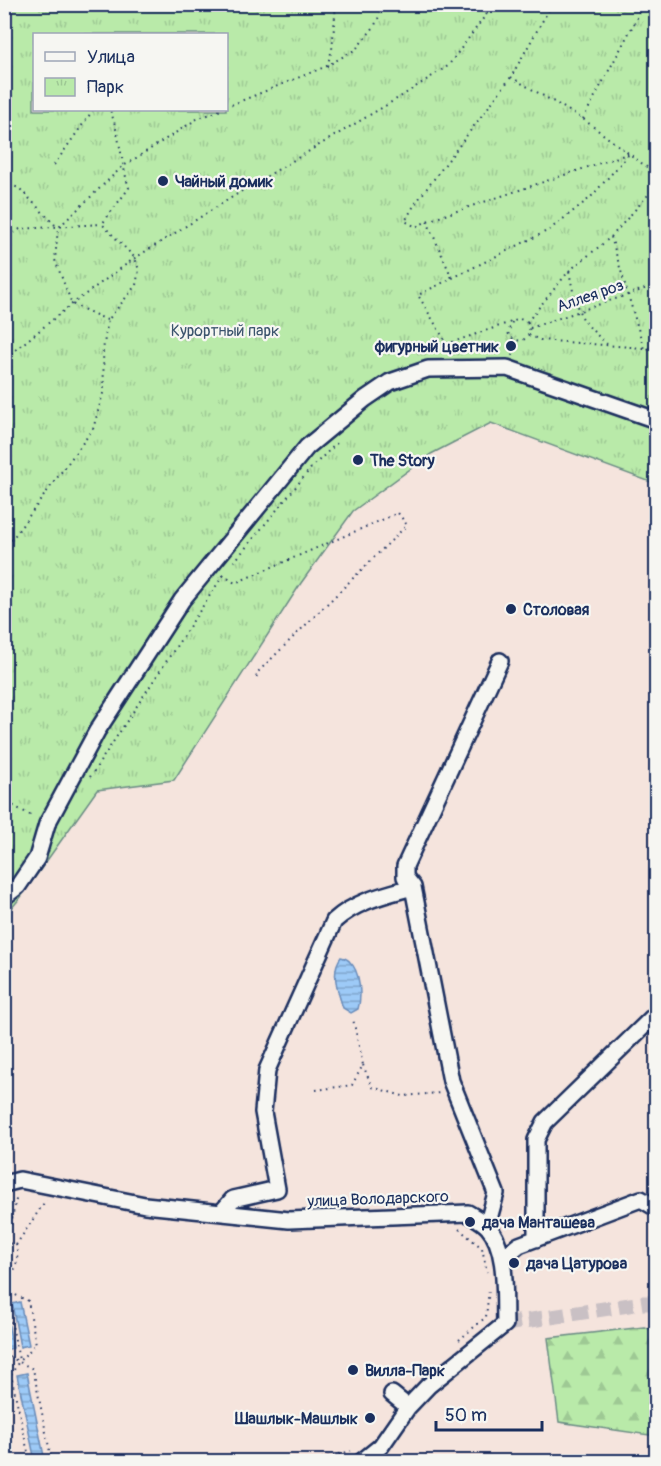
<svg xmlns="http://www.w3.org/2000/svg" width="661" height="1466" viewBox="0 0 661 1466" font-family="Pangolin,sans-serif">
<defs>
<pattern id="forest-firs" width="22" height="20" patternUnits="userSpaceOnUse" patternTransform="scale(1.5)"><rect width="22" height="20" fill="#b9eaa9"/><path d="M5 1l3.5 6h-7zM16 11l3.5 6h-7z" fill="#9ec994"/></pattern>
<pattern id="park-tufts" width="24" height="20" patternUnits="userSpaceOnUse" patternTransform="scale(1.5)"><rect width="24" height="20" fill="#b9eaa9"/><path d="M3 7l-1-3M5 7V3M7 7l1-3M15 17l-1-3M17 17v-4M19 17l1-3" fill="none" stroke="#9ec994"/></pattern>
<pattern id="water-rules" width="6" height="5" patternUnits="userSpaceOnUse" patternTransform="scale(1.5)"><rect width="6" height="5" fill="#9dcaf7"/><path d="M0 2.5h6" fill="none" stroke="#7fa4cb"/></pattern>
</defs>
<rect width="100%" height="100%" fill="#f5e4dd"/>
<filter id="ink" filterUnits="userSpaceOnUse"><feTurbulence type="fractalNoise" baseFrequency=".0167" numOctaves="2"/><feDisplacementMap in="SourceGraphic" scale="12" xChannelSelector="R" yChannelSelector="G"/><feConvolveMatrix kernelMatrix="1 2 1 2 8 2 1 2 1" color-interpolation-filters="sRGB"/></filter>
<g filter="url(#ink)">
<!-- forest -->
<path fill="url(#forest-firs)" stroke="#6a8c84" stroke-width="1.5" d="M 644,1327 L 656,1331 L 656,1436 L 559,1422 L 548,1338 Z"/>
<!-- park -->
<path fill="url(#park-tufts)" stroke="#6a8c84" stroke-width="1.5" fill-rule="evenodd" d="M 5,5 L 656,5 L 656,484 L 491,423 L 431,454 L 353,511 L 301,583 L 174,780 L 97,790 L 21,897 L 5,916 ZM 34,34 L 226,34 L 226,110 L 34,110 Z"/>
<!-- water -->
<path fill="url(#water-rules)" stroke="#698cba" stroke-width="1.5" d="M 341,957 C 344,958 348,959 350,962 C 360,971 362,996 358,1009 L 351,1013 L 343,1008 C 338,992 330,971 341,957 Z
M 20,1302 L 29,1345 L 20,1347 L 12,1304 Z
M 5,1306 L 13,1348 L 5,1350 L 4,1350 Z
M 27,1373 L 45,1461 L 35,1461 L 17,1375 Z"/>
<g fill="none" stroke-linecap="round" stroke-linejoin="round">
<!-- minor-tunnel -->
<path stroke="#c9c0c4" stroke-width="15" stroke-dasharray="15 8" stroke-linecap="butt" d="M 505,1324 L 643,1303 L 656,1303"/>
<defs>
<path id="minor" d="M 4,897 L 18,886 L 37,858 L 47,824 L 97,731 L 182,600 L 307,447 L 365,399 L 390,382 L 428,369 L 507,368 L 656,420
M 4,1184 L 20,1180 L 145,1205 L 289,1220 L 468,1213 C 474,1217 483,1221 488,1227 C 508,1249 504,1295 505,1324 L 428,1386 L 408,1407 L 381,1446 L 361,1462
M 221,1213 L 233,1199 L 277,1189 L 263,1112 L 267,1070 L 334,921 C 356,901 384,895 413,887
M 487,1226 L 496,1193 L 451,1081 L 413,887 L 405,877 L 405,866 L 500,661
M 536,1239 L 536,1140 L 545,1122 L 656,1014
M 501,1255 L 510,1252 L 519,1245 L 641,1199 L 656,1208
M 392,1394 L 408,1407"/>
</defs>
<!-- minor casing -->
<use href="#minor" stroke="#1b2f5e" stroke-width="20"/>
<!-- path -->
<path stroke="#1b2f5e" stroke-width="2" stroke-dasharray="1.5 4.5" stroke-linecap="butt" d="M 327,66 L 332,50 L 336,4
M 511,77 L 583,119 L 656,174
M 226,107 L 327,66 L 356,49 L 374,27 L 385,4
M 583,119 L 637,18 L 642,4
M 54,165 L 93,110
M 4,183 L 19,188 L 58,228
M 427,221 L 452,278
M 611,237 L 644,349
M 4,240 L 20,229 L 102,224
M 569,271 C 577,310 576,317 607,344
M 107,320 L 72,304 L 55,260 L 58,228 L 122,167 L 197,119 L 221,110
M 512,322 L 508,333 C 517,348 536,338 527,322
M 527,322 L 520,319 L 447,344 L 418,295 L 549,230 L 590,198 L 630,153 L 427,221 L 416,227 L 405,221 L 415,204 L 511,77 L 552,4
M 527,322 L 569,271 L 611,237 L 656,186
M 530,328 L 656,285
M 529,335 L 540,340 L 656,349
M 512,356 L 517,341
M 4,364 L 14,351 L 72,304 L 135,258 L 242,191 L 400,97 L 448,66 L 494,4
M 4,550 L 93,429 L 104,390 L 103,350 L 108,320 L 136,285 L 139,270 L 135,258 L 102,224 L 129,188 C 121,162 120,135 110,110
M 234,562 L 312,467 L 338,442
M 223,575 L 235,583 L 398,513 L 407,525 L 258,672 L 255,681
M 90,777 L 224,574
M 4,810 L 10,804 L 34,817
M 363,1065 L 372,1087 L 403,1096 L 440,1093
M 316,1090 L 352,1085 L 363,1065 L 353,1019
M 459,1229 L 482,1248 L 487,1272
M 4,1242 L 16,1245 C 19,1258 17,1274 4,1281
M 7,1242 L 17,1195
M 16,1245 L 46,1200
M 4,1286 L 19,1360
M 5,1290 L 28,1301 L 36,1344 L 19,1361 L 11,1375 L 30,1462
M 459,1340 L 486,1317 L 489,1289
M 4,1354 L 33,1369 L 52,1462
M 310,1462 L 351,1451"/>
<!-- minor -->
<use href="#minor" stroke="#f6f6f2" stroke-width="15"/>
</g>
</g>
<!-- markers -->
<g fill="#1b2f5e" stroke="#f6f6f2" stroke-width="2">
<circle cx="163" cy="181" r="6"/>
<circle cx="511" cy="346" r="6"/>
<circle cx="358" cy="460" r="6"/>
<circle cx="511" cy="609" r="6"/>
<circle cx="470" cy="1222" r="6"/>
<circle cx="514" cy="1263" r="6"/>
<circle cx="353" cy="1370" r="6"/>
<circle cx="370" cy="1418" r="6"/>
</g>
<g text-anchor="middle" stroke-width="4.5" stroke-linejoin="round" paint-order="stroke">
<!-- poi labels -->
<g font-size="16" font-weight="bold" fill="#1b2f5e" stroke="#f6f6f2" text-anchor="start">
<text x="175" y="187">Чайный домик</text>
<text x="499" y="352" text-anchor="end">фигурный цветник</text>
<text x="370" y="466">The Story</text>
<text x="523" y="615">Столовая</text>
<text x="482" y="1228">дача Манташева</text>
<text x="526" y="1269">дача Цатурова</text>
<text x="365" y="1376">Вилла-Парк</text>
<text x="358" y="1424" text-anchor="end">Шашлык-Машлык</text>
</g>
<!-- street labels -->
<g font-size="16" fill="#1b2f5e" stroke="#f6f6f2">
<text transform="translate(590 295) rotate(-19)" y="6">Аллея роз</text>
<text transform="translate(378 1198) rotate(-2)" y="6">улица Володарского</text>
</g>
<!-- park labels -->
<g font-size="16" fill="#3b546d" stroke="#f6f6f2">
<text x="225" y="336">Курортный парк</text>
</g>
</g>
<!-- margin -->
<rect width="661" height="1466" fill="none" stroke="#f6f6f2" stroke-width="24"/>
<rect x="12" y="12" width="637" height="1442" fill="none" stroke="#1b2f5e" stroke-width="2" filter="url(#ink)"/>
<!-- legend -->
<rect x="33" y="33" width="195" height="78" fill="#f6f6f2" stroke="#9ea6b7" stroke-width="1.5"/>
<rect x="45" y="52" width="30" height="9" fill="#f6f6f2" stroke="#9ea6b7" stroke-width="1.5"/>
<text x="87" y="63" font-size="18" fill="#1b2f5e">Улица</text>
<rect x="45" y="78" width="30" height="18" fill="url(#park-tufts)" stroke="#9ea6b7" stroke-width="1.5"/>
<text x="87" y="93" font-size="18" fill="#1b2f5e">Парк</text>
<!-- scale -->
<path d="M436 1421v9h106v-9" fill="none" stroke="#1b2f5e" stroke-width="3"/>
<text x="445" y="1421" font-size="18" fill="#1b2f5e" stroke="#f6f6f2" stroke-width="4.5" paint-order="stroke">50 m</text>
</svg>
